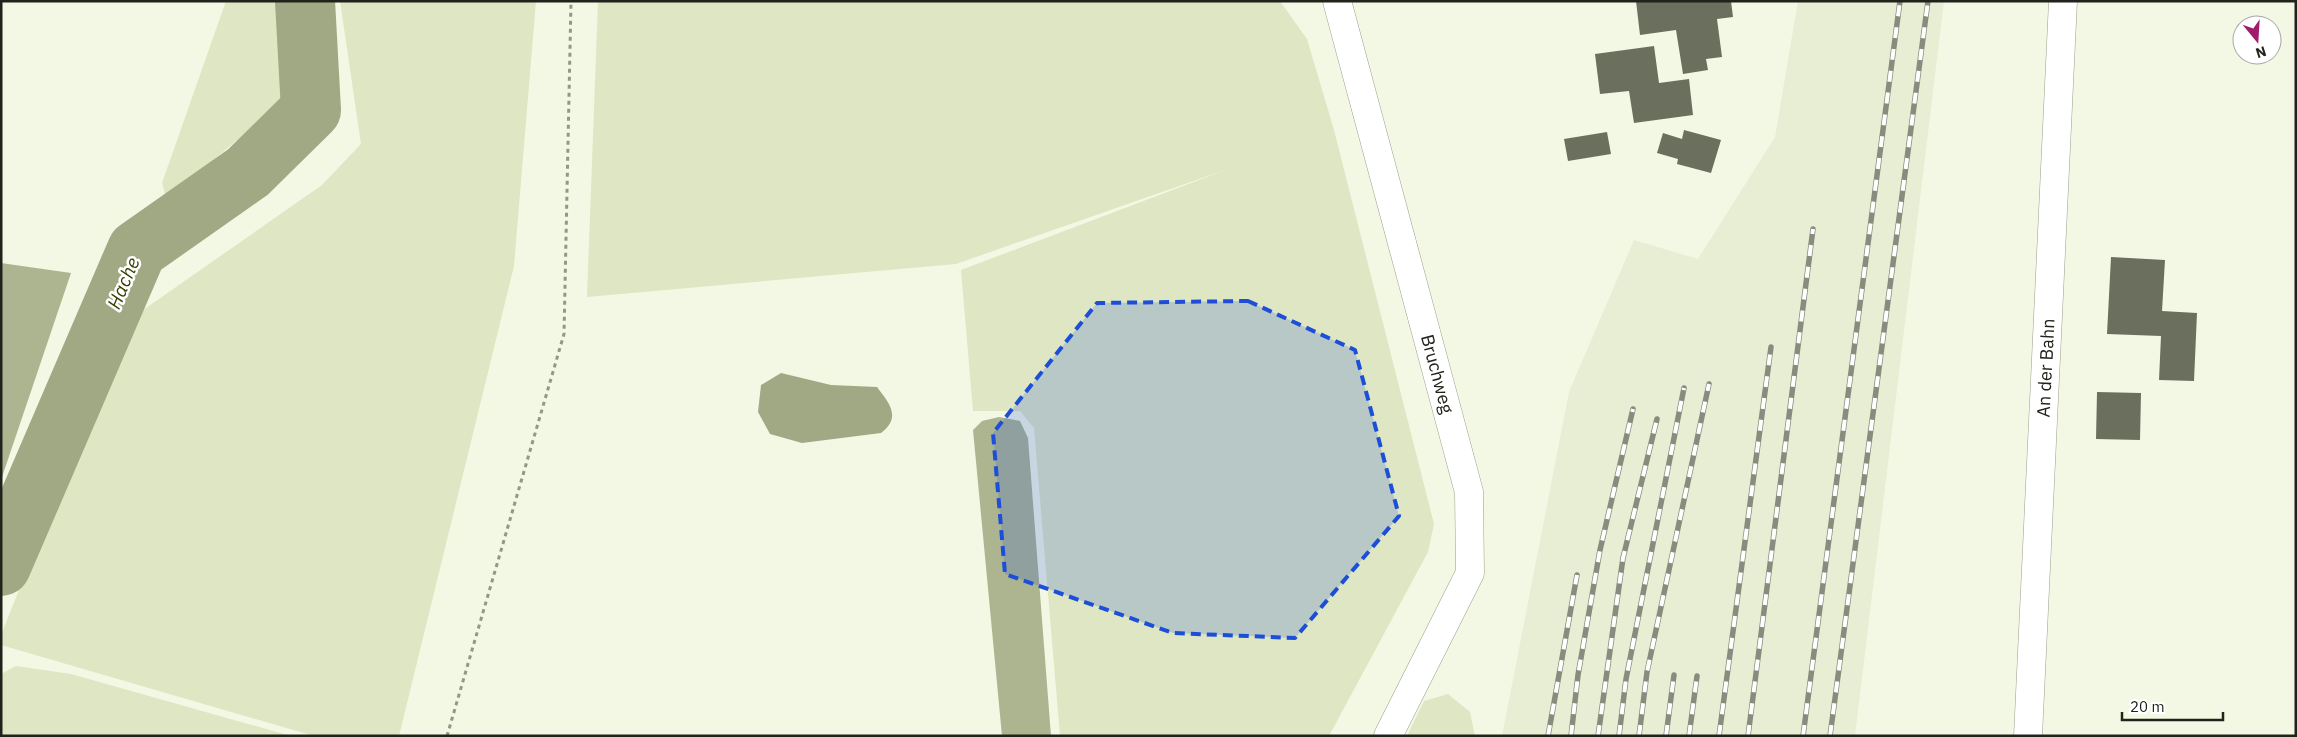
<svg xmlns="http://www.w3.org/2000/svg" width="2297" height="737" viewBox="0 0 2297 737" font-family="'IBM Plex Sans',sans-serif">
<rect width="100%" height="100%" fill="#f3f8e4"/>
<!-- built -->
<path fill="#e8eed3" d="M 1798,1 L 1944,1 L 1855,736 L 1502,736 L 1569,392 L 1634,240 L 1698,259 L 1775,137 Z"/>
<!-- green -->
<path fill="#dee6c3" d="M 226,1 L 279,1 L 283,102 L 177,190 L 165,194 L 162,183 Z
M 340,1 L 536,1 L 514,266 L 399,736 L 314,736 L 1,645 L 1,635 L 126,322 L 322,185 L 361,144 Z
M 598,1 L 1280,1 L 1307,39 L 1334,130 L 1434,524 L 1428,552 L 1329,736 L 1060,736 L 1034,428 L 1020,411 L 973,411 L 961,270 L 1228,169 L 956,264 L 587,297 Z
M 16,666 L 71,674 L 291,736 L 1,736 L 1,674 Z
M 1448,694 L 1470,712 L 1475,736 L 1407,736 L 1424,701 Z"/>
<!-- forest -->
<path fill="#adb590" d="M 1,263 L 71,273 L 1,480 Z
M 999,417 L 1020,421 L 1028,438 L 1051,736 L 1002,736 L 973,430 L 982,421 Z"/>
<!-- water -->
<path fill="#a0a983" d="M 781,373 L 831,385 L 877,387 C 889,403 902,417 881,433 L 802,443 L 770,434 L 758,412 L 761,385 Z"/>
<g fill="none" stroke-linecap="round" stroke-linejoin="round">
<!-- river -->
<path stroke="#a0a983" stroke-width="60" d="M 1,566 L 137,250 L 248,172 L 311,110 L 305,1"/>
</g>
<!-- building -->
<path fill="#6b6f5e" d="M 1636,1 L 1731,1 L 1733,17 L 1717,19 L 1722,57 L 1706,59 L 1708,70 L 1683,74 L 1676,30 L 1640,35 Z
M 1654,46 L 1659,83 L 1689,79 L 1693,115 L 1634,123 L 1629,91 L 1600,94 L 1595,54 Z
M 1684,130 L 1721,140 L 1711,173 L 1677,164 L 1678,159 L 1657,153 L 1663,133 L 1682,139 Z
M 1607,132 L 1611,154 L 1568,161 L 1564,139 Z
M 2111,257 L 2165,260 L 2162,311 L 2197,313 L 2194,381 L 2159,380 L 2161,336 L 2107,334 Z
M 2097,392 L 2141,393 L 2140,440 L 2096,439 Z"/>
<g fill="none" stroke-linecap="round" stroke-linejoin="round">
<defs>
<path id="minor" d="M 1337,1 L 1469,492 L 1470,573 L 1388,736
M 2028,736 L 2063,1"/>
</defs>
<!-- minor casing -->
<use href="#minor" stroke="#9b9f8d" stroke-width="29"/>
<!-- path -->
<path stroke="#939688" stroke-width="3" stroke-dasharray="4 4" stroke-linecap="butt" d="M 447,736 L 564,334 L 571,1"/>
<!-- minor -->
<use href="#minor" stroke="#fff" stroke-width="28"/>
<defs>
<path id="rail" d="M 1548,736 L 1577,575
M 1571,736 L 1578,675 L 1600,550 L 1633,409
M 1598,736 L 1623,558 L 1657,419
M 1619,736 L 1626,679 L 1684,388
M 1639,736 L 1647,672 L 1709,384
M 1666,736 L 1674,675
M 1689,736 L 1697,676
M 1719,736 L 1771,347
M 1748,736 L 1813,229
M 1803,736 L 1900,1
M 1830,736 L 1928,1"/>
</defs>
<!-- rail casing -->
<use href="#rail" stroke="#888b7e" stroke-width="5.5"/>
<!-- rail -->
<use href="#rail" stroke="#fff" stroke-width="4" stroke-dasharray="11" stroke-linecap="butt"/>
</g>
<!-- marked area -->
<path fill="#1d4ed8" fill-opacity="0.2" stroke="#1d4ed8" stroke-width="4" stroke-dasharray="10 6" stroke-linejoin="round" d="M 1248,301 L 1355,350 L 1399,516 L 1295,638 L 1173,633 L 1005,574 L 993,433 L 1097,303 Z"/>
<g text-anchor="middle" stroke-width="5" stroke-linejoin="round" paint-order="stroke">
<!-- street labels -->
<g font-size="18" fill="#21221b" stroke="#fff">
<text transform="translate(2046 368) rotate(-87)" y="6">An der Bahn</text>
<text transform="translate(1437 374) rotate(75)" y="6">Bruchweg</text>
</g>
<!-- water labels -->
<g font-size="19" font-style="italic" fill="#373f00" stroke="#fff">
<text transform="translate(123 283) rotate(-67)" y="7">Hache</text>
</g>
</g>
<!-- border -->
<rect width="2297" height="737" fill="none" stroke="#21221b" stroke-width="5"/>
<!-- north arrow -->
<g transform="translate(2257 40) rotate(162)"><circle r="24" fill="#ffffff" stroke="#a6a7a4"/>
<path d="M0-4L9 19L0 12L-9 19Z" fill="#a11c6b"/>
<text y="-8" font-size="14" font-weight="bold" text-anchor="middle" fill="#21221b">N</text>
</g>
<!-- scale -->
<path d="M2122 712v8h101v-8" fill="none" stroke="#21221b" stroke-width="2.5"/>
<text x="2130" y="712" font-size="15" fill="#21221b" stroke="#ffffff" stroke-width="4" paint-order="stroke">20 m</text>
</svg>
